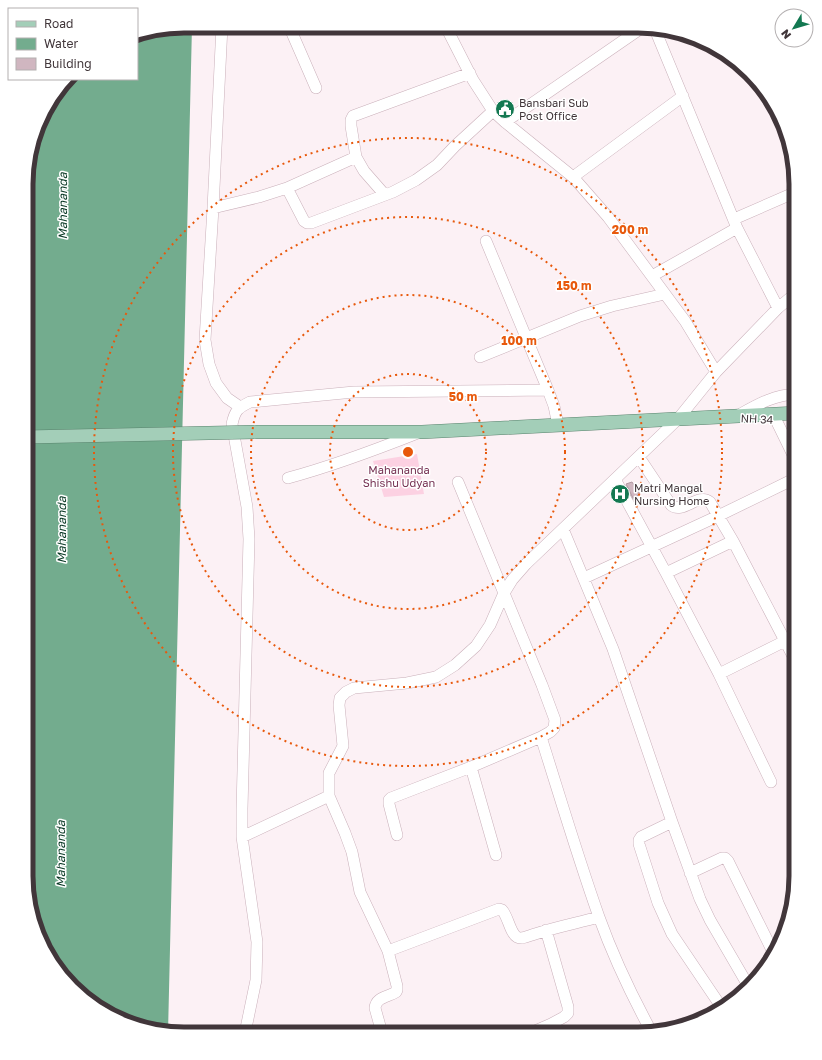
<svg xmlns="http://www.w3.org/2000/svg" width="822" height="1060" viewBox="0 0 822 1060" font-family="'Golos Text',sans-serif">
<defs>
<filter id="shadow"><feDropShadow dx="-3.5" dy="3.5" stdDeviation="0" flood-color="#0004"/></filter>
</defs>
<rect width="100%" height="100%" fill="#fcf1f5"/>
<!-- green -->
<path fill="#fcd1e2" d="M 417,454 L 424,494 L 384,497 L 373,461 Z"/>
<!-- water -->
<path fill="#73ac8e" d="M 184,26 L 192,26 L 168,1033 L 164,1033 L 96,1007 L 65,980 L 42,946 L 26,876 L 27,163 L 47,105 L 69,79 L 137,79 L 137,34 Z"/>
<!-- building -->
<path fill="#d0b6c0" stroke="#b198a2" filter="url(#shadow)" d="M 507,101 L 513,108 L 506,113 L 499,107 Z
M 632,482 L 640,494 L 633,498 L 626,484 Z"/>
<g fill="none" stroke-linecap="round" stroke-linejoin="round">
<defs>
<path id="minor" d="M 222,26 L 213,208 L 205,340 L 209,364 L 216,383 L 227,398 L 240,407
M 289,26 L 316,88
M 446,27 L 473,80 L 493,111 L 505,122 L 573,177 L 608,217 L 685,321 L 716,372
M 654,27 L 737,228 L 778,308
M 505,122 L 643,27
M 573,177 L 683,96
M 287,188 L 304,221 L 307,223 L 311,223 L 393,192 L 416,180 L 437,165 L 455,146 L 493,111
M 385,195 L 364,171 L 356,157 L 351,126 L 351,120 L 353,116 L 470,73
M 213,208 L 259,197 L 287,188 L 356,157
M 734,219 L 796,192
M 486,241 L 548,390 L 554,406 L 558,425
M 652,276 L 737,228
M 480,357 L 580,316 L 612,306 L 665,294
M 737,416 C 757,405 773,395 796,394
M 776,420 L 796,461
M 639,457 L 671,505 C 683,515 698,492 710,502 L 733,541 L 796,662
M 288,478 C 333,466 375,450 418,433
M 615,479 L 666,573 L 719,674 L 771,782
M 458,482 L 542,685 L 555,720 L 554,728 L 550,732 L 541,737
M 563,529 L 613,649 L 672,822 L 700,899 L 710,920 L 749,987
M 666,573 L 733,541
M 584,578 L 718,516 L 796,478
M 719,674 L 785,641
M 471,767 L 496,855
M 672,822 L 641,837 L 639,840 L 639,844 L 658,903 L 672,934 L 722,1008
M 397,835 L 389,804 L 389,800 L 391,798 L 471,767 L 541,737 C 560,797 578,858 599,917 C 613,956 631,994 651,1031
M 242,837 L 329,796
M 690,873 L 722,858 L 725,858 L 728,861 L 774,954
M 546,930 L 568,1007 L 568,1013 L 564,1017 L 551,1024
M 388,951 L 499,909 L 502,910 C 508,916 510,933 517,937 C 522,940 530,935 535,934 C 556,927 577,923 599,917
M 245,1033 L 256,980 L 257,942 L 242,837 L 242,809 L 249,539 L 247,507 L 232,424 C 235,410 238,408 250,402 L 354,392 L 548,390
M 382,1033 L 375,1008 C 376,997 388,997 396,992 L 397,990 L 397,986 L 388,951 L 360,892 L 352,852 L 345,833 L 329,796 L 329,773 L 343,746 L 339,705 L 340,698 L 346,692 L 354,688 L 407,683 L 436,677 L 455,665 L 476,646 L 490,625 L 504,593 L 512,580 L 526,564 L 678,419 L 716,372 L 778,308 L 796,293
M 528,1034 L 551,1024 L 556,1034"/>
<path id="major" d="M 254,432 L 422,432 L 796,413"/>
</defs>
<!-- minor casing -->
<use href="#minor" stroke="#cab0ba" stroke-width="12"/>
<!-- major casing -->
<use href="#major" stroke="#59836d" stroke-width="14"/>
<!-- minor -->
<use href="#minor" stroke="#fff" stroke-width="11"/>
<!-- major -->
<use href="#major" stroke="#a3ceb8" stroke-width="13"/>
<defs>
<path id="major-bridge" d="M 27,437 L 254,432"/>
</defs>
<!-- major-bridge casing -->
<use href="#major-bridge" stroke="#59836d" stroke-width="14" stroke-linecap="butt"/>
<!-- major-bridge -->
<use href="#major-bridge" stroke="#a3ceb8" stroke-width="13"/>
</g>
<!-- distance rings -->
<g fill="none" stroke="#e8590c" stroke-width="2" stroke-dasharray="2 4">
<circle cx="408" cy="452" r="78"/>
<circle cx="408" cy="452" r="157"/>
<circle cx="408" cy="452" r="235"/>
<circle cx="408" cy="452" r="314"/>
</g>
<!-- icons -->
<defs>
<symbol id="civic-disc" viewBox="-11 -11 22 22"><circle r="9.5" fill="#137851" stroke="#fff"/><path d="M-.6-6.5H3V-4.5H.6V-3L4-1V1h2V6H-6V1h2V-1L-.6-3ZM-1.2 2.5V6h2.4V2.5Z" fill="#fff"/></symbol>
<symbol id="hospital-disc" viewBox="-11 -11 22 22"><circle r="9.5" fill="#137851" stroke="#fff"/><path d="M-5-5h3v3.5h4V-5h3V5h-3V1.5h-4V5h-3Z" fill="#fff"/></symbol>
</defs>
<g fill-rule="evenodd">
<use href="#civic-disc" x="494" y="98" width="22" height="22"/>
<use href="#hospital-disc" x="609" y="483" width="22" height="22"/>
</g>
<g text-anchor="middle" stroke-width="3" stroke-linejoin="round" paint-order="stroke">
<!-- poi labels -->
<g font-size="11" fill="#41363a" stroke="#fff" text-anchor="start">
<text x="519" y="107">Bansbari Sub<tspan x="519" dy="13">Post Office</tspan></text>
<text x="634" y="492">Matri Mangal<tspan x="634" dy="13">Nursing Home</tspan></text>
</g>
<!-- street labels -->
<g font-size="11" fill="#41363a" stroke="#fff">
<text transform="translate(757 419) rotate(3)" y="4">NH 34</text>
</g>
<!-- park labels -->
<g font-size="11" fill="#753152" stroke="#fff">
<text x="399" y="474">Mahananda<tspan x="399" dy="13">Shishu Udyan</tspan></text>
</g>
<!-- water labels -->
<g font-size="12" font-style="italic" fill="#093925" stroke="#fff">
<text transform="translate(63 206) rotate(-90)" y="4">Mahananda</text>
<text transform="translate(62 530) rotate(-90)" y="4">Mahananda</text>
<text transform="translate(61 854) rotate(-90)" y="4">Mahananda</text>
</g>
</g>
<!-- crop -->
<path d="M0 0H822V1060H0ZM184 33H638A151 151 0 0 1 789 184V876A151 151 0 0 1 638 1027H184A151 151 0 0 1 33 876V184A151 151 0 0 1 184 33Z" fill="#fff" fill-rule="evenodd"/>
<path fill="none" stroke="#41363a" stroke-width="5" d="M184 33H638A151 151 0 0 1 789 184V876A151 151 0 0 1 638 1027H184A151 151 0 0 1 33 876V184A151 151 0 0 1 184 33Z"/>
<circle cx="408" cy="452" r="6" fill="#e8590c" stroke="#fff" stroke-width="2"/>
<g font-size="12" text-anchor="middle" font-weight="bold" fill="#e8590c" stroke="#fff" stroke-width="3" stroke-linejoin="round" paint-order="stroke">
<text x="630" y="234">200 m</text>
<text x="574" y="290">150 m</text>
<text x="519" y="345">100 m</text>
<text x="463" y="401">50 m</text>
</g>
<!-- legend -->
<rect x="8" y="8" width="130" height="72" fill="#ffffff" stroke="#b3afb0"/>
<rect x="16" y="21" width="20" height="6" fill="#a3ceb8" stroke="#b3afb0"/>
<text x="44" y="28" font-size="12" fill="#41363a">Road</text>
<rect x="16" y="38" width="20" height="12" fill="#73ac8e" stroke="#b3afb0"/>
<text x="44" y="48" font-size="12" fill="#41363a">Water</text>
<rect x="16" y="58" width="20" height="12" fill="#d0b6c0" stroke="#b3afb0"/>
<text x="44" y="68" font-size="12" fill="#41363a">Building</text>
<!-- north arrow -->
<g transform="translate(794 28) rotate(232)"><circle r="19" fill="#ffffff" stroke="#b3afb0"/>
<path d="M0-3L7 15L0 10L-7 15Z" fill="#137851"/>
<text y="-6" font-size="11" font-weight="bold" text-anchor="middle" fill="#41363a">N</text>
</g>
</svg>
